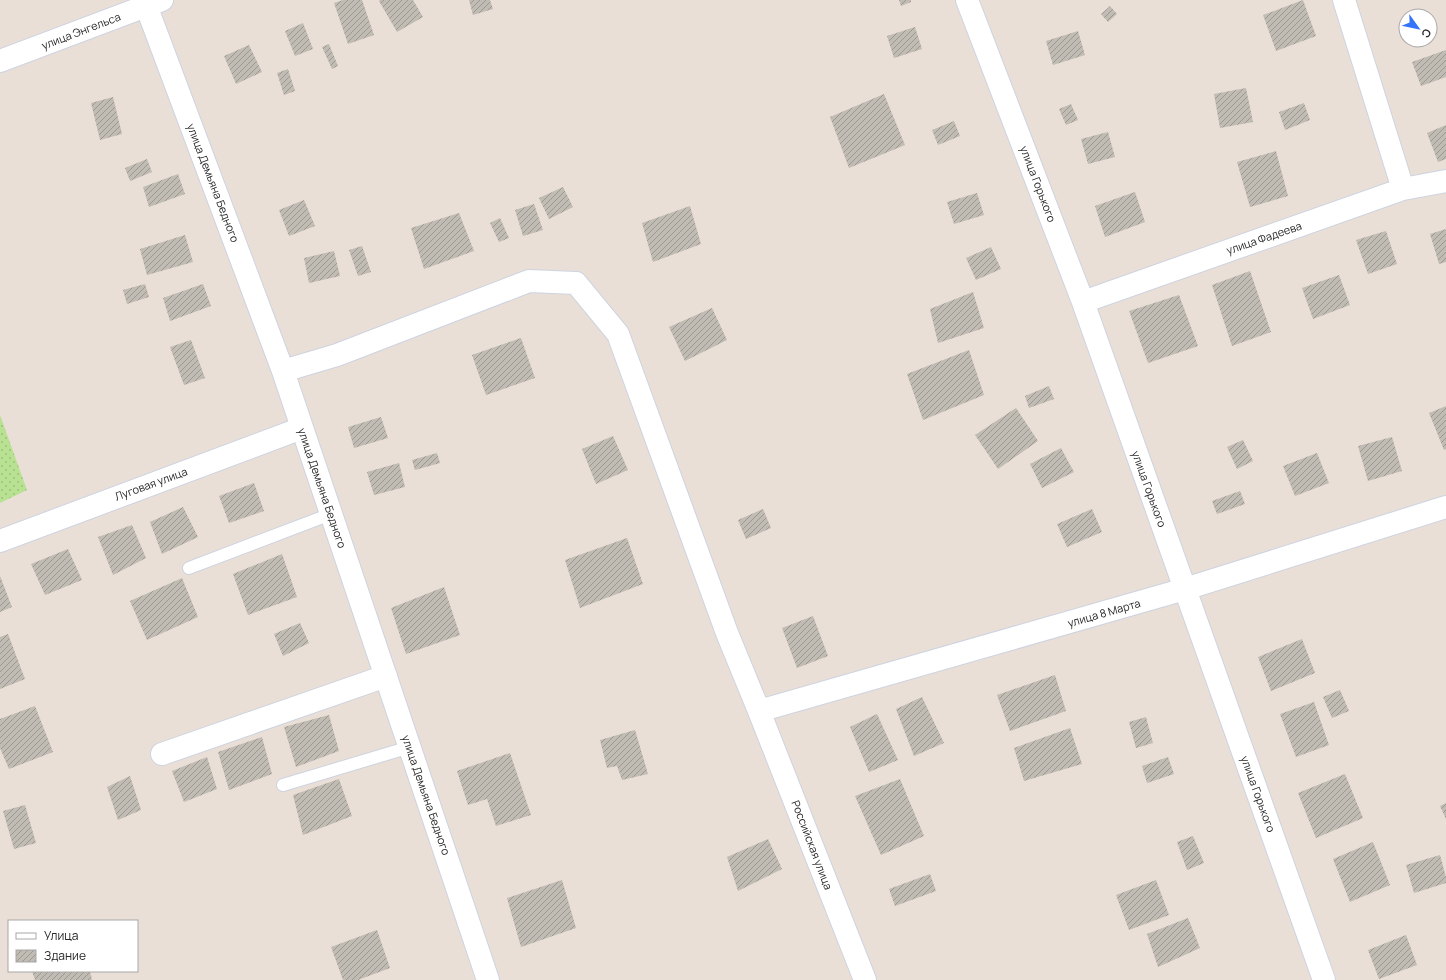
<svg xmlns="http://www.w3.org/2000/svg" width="1446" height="980" viewBox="0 0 1446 980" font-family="Manrope,sans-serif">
<defs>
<pattern id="green-dots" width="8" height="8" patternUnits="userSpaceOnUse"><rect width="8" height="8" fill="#b8e192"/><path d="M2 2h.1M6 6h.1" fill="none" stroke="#9ec17e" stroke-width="1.8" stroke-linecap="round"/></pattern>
<pattern id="building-hatch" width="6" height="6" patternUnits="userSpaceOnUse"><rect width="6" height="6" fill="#c0bbb3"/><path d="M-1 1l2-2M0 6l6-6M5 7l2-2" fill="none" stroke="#9c9891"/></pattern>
</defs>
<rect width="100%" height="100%" fill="#eadfd7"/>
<!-- green -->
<path fill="url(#green-dots)" d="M 0,415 L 27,490 L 0,503 Z"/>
<!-- building -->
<path fill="url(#building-hatch)" d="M 343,0 L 362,0 L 374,35 L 348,44 L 334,3 Z
M 380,0 L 413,0 L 423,17 L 397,32 L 379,1 Z
M 469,0 L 490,0 L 493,9 L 473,15 Z
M 899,0 L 911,0 L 911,2 L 901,6 Z
M 1303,0 L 1316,36 L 1276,51 L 1263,15 Z
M 1110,6 L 1117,14 L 1108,22 L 1101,14 Z
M 303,23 L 313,49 L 295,56 L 285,31 Z
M 915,27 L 922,49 L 894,58 L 887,36 Z
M 1078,31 L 1085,55 L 1053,65 L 1046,41 Z
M 329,44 L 338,66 L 332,69 L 322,47 Z
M 249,45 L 262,72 L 236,84 L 224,56 Z
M 1446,50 L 1446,77 L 1421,86 L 1412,62 Z
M 288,69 L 295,91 L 284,95 L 277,73 Z
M 1246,88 L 1253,122 L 1220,128 L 1214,94 Z
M 884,94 L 905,145 L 849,168 L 830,117 Z
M 113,97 L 122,134 L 100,140 L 91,103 Z
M 1304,103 L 1310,120 L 1285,130 L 1279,112 Z
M 1071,104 L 1078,120 L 1066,125 L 1059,109 Z
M 954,121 L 960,136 L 938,145 L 932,130 Z
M 1446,125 L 1446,159 L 1438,162 L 1427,133 Z
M 1108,132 L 1115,157 L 1088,164 L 1081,139 Z
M 1276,151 L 1288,196 L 1250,207 L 1237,162 Z
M 147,159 L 152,172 L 130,181 L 125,168 Z
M 178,174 L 185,194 L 149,207 L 143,187 Z
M 563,187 L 573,207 L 549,219 L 539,198 Z
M 1135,192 L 1145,222 L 1105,237 L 1095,206 Z
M 977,193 L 984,215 L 954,224 L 947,202 Z
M 304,200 L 315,226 L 289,236 L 279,210 Z
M 534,204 L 543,230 L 523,236 L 515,210 Z
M 690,206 L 701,244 L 653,262 L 642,223 Z
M 459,213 L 474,251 L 424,269 L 411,228 Z
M 500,218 L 509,238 L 499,242 L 490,223 Z
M 1446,229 L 1446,262 L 1439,264 L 1430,234 Z
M 1386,231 L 1397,264 L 1368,274 L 1356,240 Z
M 185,235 L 193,262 L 147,275 L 140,249 Z
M 362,246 L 371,272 L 358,276 L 349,250 Z
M 991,247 L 1001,269 L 976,280 L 966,258 Z
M 334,251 L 340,276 L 309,283 L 304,258 Z
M 1250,271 L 1271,332 L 1232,346 L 1212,285 Z
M 1339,275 L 1350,305 L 1313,319 L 1302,288 Z
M 145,284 L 149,297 L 127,304 L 123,290 Z
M 203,284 L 211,306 L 170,321 L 163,298 Z
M 973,292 L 984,328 L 938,343 L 930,309 Z
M 1179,295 L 1198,346 L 1148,363 L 1129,311 Z
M 712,308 L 727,340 L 685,361 L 669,327 Z
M 521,338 L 535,378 L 486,395 L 472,355 Z
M 191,340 L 205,378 L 184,385 L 170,347 Z
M 969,350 L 984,395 L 923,420 L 907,374 Z
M 1049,386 L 1054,399 L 1029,408 L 1025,396 Z
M 1446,406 L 1446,449 L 1444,450 L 1429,413 Z
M 1016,408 L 1038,441 L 998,469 L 975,435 Z
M 381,417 L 388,438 L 354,448 L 348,427 Z
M 613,436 L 628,470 L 596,484 L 582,449 Z
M 1392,437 L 1402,471 L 1368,481 L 1358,446 Z
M 1243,440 L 1253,461 L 1237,469 L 1227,447 Z
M 1061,448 L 1074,472 L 1042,488 L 1030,464 Z
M 437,453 L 440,463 L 415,470 L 412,460 Z
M 1317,453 L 1329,483 L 1295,496 L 1283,466 Z
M 399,463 L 405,487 L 374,495 L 367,472 Z
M 254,483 L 264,511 L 229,523 L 219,496 Z
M 1240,491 L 1245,504 L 1217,514 L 1212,501 Z
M 183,507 L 198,537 L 162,554 L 150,522 Z
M 763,509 L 771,528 L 746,539 L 738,520 Z
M 1092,509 L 1102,532 L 1067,547 L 1057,524 Z
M 132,525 L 146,558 L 113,575 L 98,537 Z
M 627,538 L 643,584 L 580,608 L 565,560 Z
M 68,549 L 82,580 L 45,595 L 31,564 Z
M 282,554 L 297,597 L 248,615 L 233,574 Z
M 0,576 L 12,607 L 0,612 Z
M 182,578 L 198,617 L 147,640 L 130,601 Z
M 444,587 L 460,635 L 406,654 L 391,608 Z
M 813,616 L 828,656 L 797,668 L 782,628 Z
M 300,623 L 309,643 L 283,656 L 274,634 Z
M 8,634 L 25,679 L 0,689 L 0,637 Z
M 1302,639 L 1315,673 L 1271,691 L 1258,657 Z
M 1055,675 L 1066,711 L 1010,731 L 997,695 Z
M 1340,690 L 1349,711 L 1332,718 L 1323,697 Z
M 922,697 L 944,743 L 914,756 L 896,709 Z
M 1314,702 L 1329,745 L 1296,757 L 1280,714 Z
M 35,706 L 53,752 L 9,769 L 0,748 L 0,719 Z
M 877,714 L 898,760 L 869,772 L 850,727 Z
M 329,715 L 339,751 L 296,767 L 284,727 Z
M 1146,717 L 1153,743 L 1136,748 L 1129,722 Z
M 1070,728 L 1082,764 L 1024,781 L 1014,748 Z
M 635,730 L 648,774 L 622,780 L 617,766 L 607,768 L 600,740 Z
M 262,737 L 272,774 L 229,790 L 218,752 Z
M 510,753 L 531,815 L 496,826 L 487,799 L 468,805 L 457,771 Z
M 207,757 L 217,789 L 184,802 L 172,771 Z
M 1168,757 L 1174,774 L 1147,783 L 1142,766 Z
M 1345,774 L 1363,818 L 1316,838 L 1298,793 Z
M 130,776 L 141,810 L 118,820 L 107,787 Z
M 339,779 L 352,816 L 303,835 L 293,795 Z
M 900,779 L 924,836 L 881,855 L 855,796 Z
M 1446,803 L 1446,819 L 1440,806 Z
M 25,805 L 36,843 L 14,849 L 3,811 Z
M 1193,836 L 1204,863 L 1187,870 L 1177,842 Z
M 768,839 L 782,869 L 738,891 L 727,857 Z
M 1373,842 L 1390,885 L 1350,902 L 1333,859 Z
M 1440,855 L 1446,877 L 1446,883 L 1414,893 L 1406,865 Z
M 930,874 L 936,891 L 895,906 L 889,889 Z
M 562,880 L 576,928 L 521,947 L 507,898 Z
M 1156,880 L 1169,915 L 1129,930 L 1116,895 Z
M 1188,918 L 1200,948 L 1158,967 L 1147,934 Z
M 377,930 L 390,968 L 358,980 L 343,980 L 331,947 Z
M 1406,935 L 1417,965 L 1379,979 L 1368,950 Z
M 32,971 L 90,971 L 92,980 L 35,980 Z"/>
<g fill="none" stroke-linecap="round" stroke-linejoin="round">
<defs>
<path id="service" d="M 189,568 L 331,514
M 283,785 L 410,747"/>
<path id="minor" d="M 144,0 L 283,371 L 488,980
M 967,0 L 1083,302 L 1324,980
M 1344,0 L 1403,189
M 1083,302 L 1403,189 L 1446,181
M 283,371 L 337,355 L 529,281 L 576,283 L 618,334 L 727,633 L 759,711 L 865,980
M 0,541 L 302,428
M 759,711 L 1185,589 L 1446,507
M 162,754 L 386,676"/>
<path id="tertiary" d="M 0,61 L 162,0"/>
</defs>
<!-- service casing -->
<use href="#service" stroke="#cdd3e0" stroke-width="14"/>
<!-- minor casing -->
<use href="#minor" stroke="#cdd3e0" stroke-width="24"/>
<!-- tertiary casing -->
<use href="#tertiary" stroke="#cdd3e0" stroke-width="24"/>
<!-- service -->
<use href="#service" stroke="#fff" stroke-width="12"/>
<!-- minor -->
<use href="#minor" stroke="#fff" stroke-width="22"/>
<!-- tertiary -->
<use href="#tertiary" stroke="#fff" stroke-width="22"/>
</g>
<g text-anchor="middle" stroke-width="3.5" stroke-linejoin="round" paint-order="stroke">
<!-- street labels -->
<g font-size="11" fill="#262626" stroke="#fff">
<text transform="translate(81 31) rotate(-21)" y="4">улица Энгельса</text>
<text transform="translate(213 183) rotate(69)" y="4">улица Демьяна Бедного</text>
<text transform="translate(1038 184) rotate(69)" y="4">улица Горького</text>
<text transform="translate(1264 238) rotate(-19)" y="4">улица Фадеева</text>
<text transform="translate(151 484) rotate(-20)" y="4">Луговая улица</text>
<text transform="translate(322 488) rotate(71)" y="4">улица Демьяна Бедного</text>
<text transform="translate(1149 489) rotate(70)" y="4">улица Горького</text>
<text transform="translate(1104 613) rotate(-16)" y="4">улица 8 Марта</text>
<text transform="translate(1258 794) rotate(70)" y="4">улица Горького</text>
<text transform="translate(426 795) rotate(71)" y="4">улица Демьяна Бедного</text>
<text transform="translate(812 845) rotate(69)" y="4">Российская улица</text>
</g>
</g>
<!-- legend -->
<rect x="8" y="920" width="130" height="52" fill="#ffffff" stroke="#a8a8a8"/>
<rect x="16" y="933" width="20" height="6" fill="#ffffff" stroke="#a8a8a8"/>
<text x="44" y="940" font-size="12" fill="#262626">Улица</text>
<rect x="16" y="950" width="20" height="12" fill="url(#building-hatch)" stroke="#a8a8a8"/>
<text x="44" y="960" font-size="12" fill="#262626">Здание</text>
<!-- north arrow -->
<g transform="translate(1418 28) rotate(123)"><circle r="19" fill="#ffffff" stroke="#a8a8a8"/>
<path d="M0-3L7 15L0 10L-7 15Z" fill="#3473fa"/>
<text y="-6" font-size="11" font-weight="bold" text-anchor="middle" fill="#262626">С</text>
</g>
</svg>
